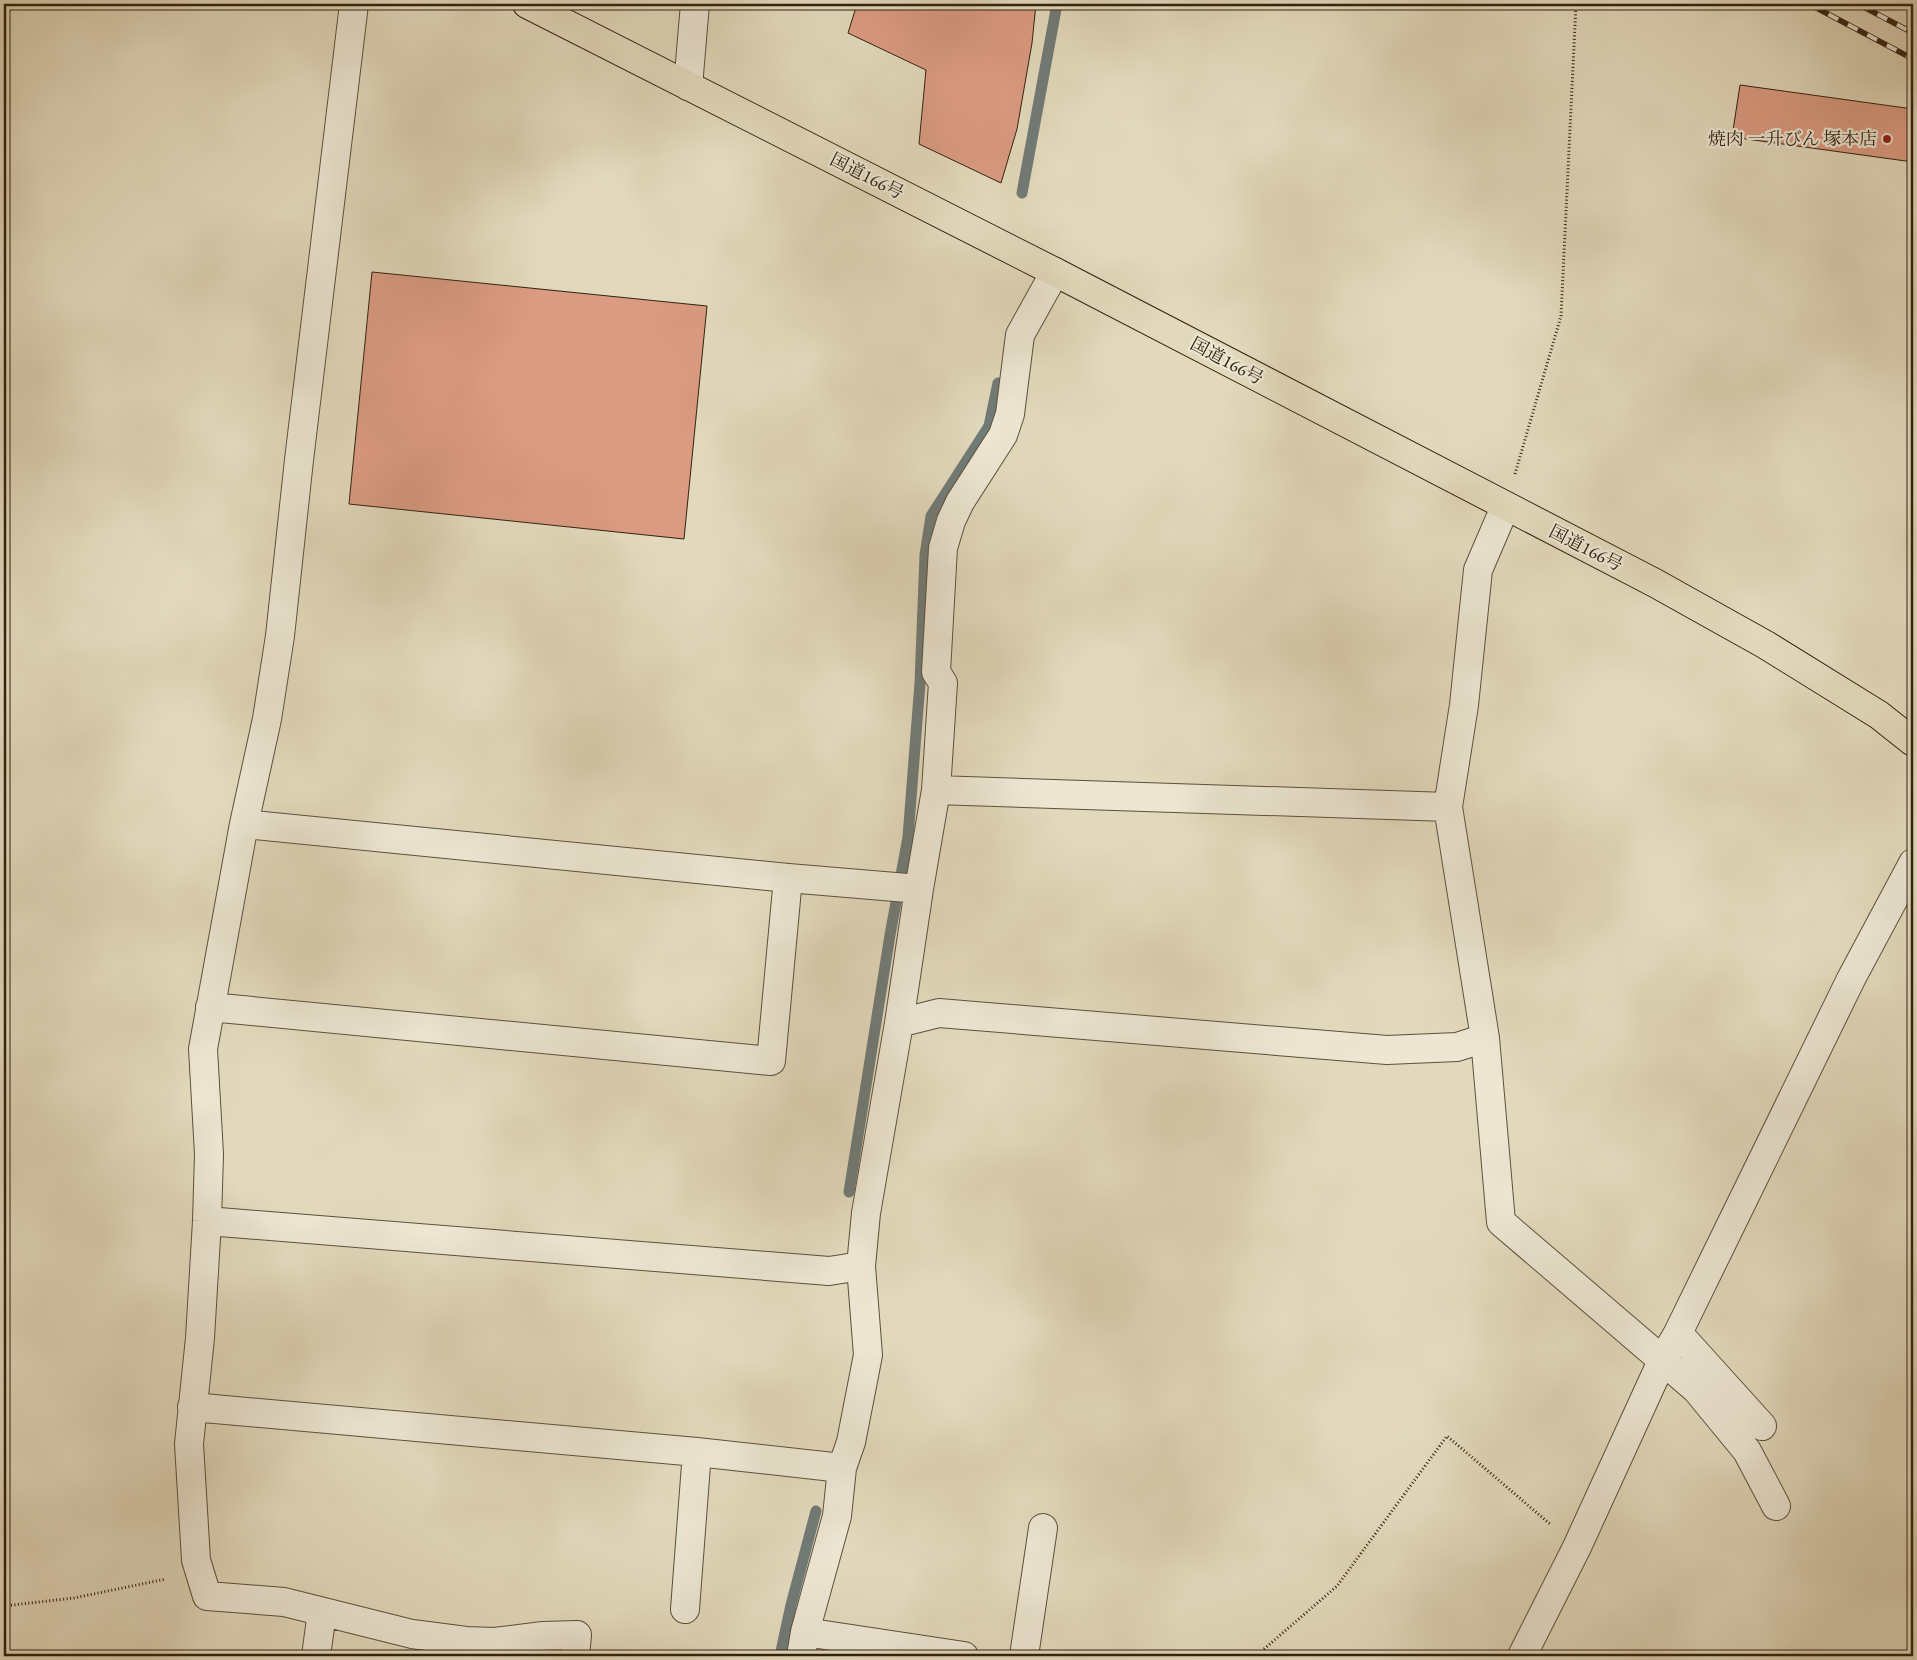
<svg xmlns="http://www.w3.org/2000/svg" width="1917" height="1660" viewBox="0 0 1917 1660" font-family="'EB Garamond','Noto Serif JP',serif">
<rect width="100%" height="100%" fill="#e2d9bc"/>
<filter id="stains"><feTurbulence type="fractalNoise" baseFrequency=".004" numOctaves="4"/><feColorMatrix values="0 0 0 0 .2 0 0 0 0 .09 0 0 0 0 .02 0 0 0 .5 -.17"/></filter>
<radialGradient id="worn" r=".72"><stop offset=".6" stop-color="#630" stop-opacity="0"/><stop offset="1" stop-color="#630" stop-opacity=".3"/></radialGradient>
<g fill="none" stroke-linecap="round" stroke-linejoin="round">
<!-- stream -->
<path stroke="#717b77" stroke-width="11" d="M 1022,193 L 1057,4
M 849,1192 L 890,935 L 908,837 L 920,683 L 925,555 L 931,516 L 989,426 L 998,383
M 780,1656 L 791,1605 L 816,1511"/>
</g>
<!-- building -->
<path fill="#db9b82" stroke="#312210" d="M 857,4 L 1036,4 L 1032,43 L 1017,129 L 1001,183 L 919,144 L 926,70 L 848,33 Z
M 1740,85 L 1913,109 L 1913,162 L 1732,137 Z
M 372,272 L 707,306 L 684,539 L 349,504 Z"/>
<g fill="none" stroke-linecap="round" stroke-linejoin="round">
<defs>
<path id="minor" d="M 354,4 L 299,460 L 280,636 L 267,719 L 244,824 L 203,1049 L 209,1154 L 207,1221 L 200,1338 L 189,1444 L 196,1560 L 207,1596 L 284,1602 L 412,1634 L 466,1641 L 494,1642 L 543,1636 L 577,1635 L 575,1656
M 688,86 L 695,4
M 1505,507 L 1478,570 L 1464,705 L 1448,807 L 1485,1038 L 1501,1222 L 1696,1389 L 1747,1451 L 1776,1506
M 936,790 L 1448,807
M 244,824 L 788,878 L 919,889
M 210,1007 L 771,1061 L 788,878
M 899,1023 L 939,1013 L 1387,1050 L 1457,1047 L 1485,1038
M 207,1221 L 829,1271 L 861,1266
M 1678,1333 L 1762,1426
M 192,1407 L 697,1452 L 842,1468
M 685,1609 L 697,1452
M 805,1632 L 837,1516 L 842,1468 L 851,1442 L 868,1355 L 861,1266 L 866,1213 L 899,1023 L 919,889 L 936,790 L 943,683 L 936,672 L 943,548 L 951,521 L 960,502 L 1003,435 L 1010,414 L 1020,335 L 1055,272
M 316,1656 L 322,1612
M 801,1656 L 805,1632 L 964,1656
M 1024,1656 L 1043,1528
M 1522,1656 L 1577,1547 L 1662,1361 L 1678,1333 L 1851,979 L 1913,863"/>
<path id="highway" d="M 527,4 L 1055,272 L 1655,583 L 1766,645 L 1879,715 L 1913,742"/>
</defs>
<!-- minor casing -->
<use href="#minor" stroke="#5d503b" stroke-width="30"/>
<!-- highway casing -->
<use href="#highway" stroke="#312210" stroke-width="30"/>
<!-- path -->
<path stroke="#312210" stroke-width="3" stroke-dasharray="1 2.5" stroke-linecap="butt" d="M 1515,474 L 1561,316 L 1576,4
M 4,1606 L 74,1598 L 166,1579
M 1256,1656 L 1337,1586 L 1447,1436 L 1550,1524"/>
<!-- minor -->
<use href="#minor" stroke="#ece6d3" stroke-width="28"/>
<!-- highway -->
<use href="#highway" stroke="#e2d9bc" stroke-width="28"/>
<defs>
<path id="rail" d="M 1809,4 L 1913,59
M 1858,4 L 1913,33"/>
</defs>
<!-- rail casing -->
<use href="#rail" stroke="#312210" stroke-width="5.5"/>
<!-- rail -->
<use href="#rail" stroke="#ece6d3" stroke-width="4" stroke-dasharray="11" stroke-linecap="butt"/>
</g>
<!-- markers -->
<circle fill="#8f2418" stroke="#ece6d3" stroke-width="2" cx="1887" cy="139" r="5"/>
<g text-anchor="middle" stroke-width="4.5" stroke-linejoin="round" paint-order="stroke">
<!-- poi labels -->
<g font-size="18" fill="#312210" stroke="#ece6d3" text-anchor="end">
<text x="1877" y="145">焼肉 一升びん 塚本店</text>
</g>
<!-- street labels -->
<g font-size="18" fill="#312210" stroke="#ece6d3">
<text transform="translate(867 176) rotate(27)" y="6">国道166号</text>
<text transform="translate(1227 361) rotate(28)" y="6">国道166号</text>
<text transform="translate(1586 548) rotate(27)" y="6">国道166号</text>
</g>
</g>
<!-- margin -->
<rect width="1917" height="1660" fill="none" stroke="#e2d9bc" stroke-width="20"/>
<rect x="5" y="5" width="1907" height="1650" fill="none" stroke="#312210" stroke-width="2.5"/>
<rect x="10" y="10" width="1897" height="1640" fill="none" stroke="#312210"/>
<rect width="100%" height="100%" filter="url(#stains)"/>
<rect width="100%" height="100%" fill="url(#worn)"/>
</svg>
